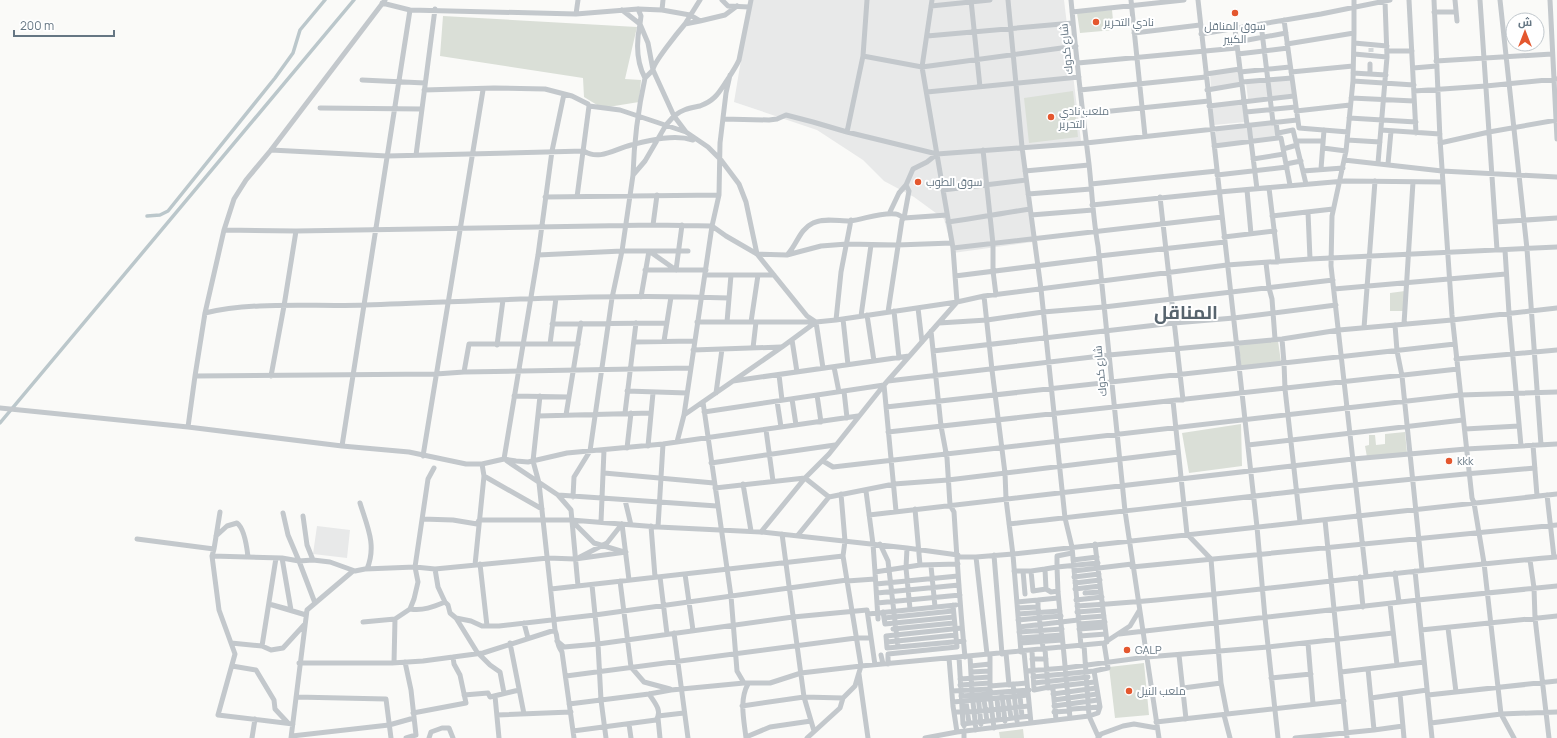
<svg xmlns="http://www.w3.org/2000/svg" width="1557" height="738" viewBox="0 0 1557 738" font-family="Manrope,Cairo,sans-serif">
<rect width="100%" height="100%" fill="#fafaf8"/>
<!-- built -->
<path fill="#e8e9e9" d="M 751,0 L 1064,0 L 1081,141 L 1020,147 L 1033,242 L 953,253 L 944,219 L 914,197 L 884,181 L 863,160 L 817,130 L 734,102 Z
M 1239,70 L 1240,84 L 1211,88 L 1210,74 Z
M 1291,80 L 1294,94 L 1272,97 L 1269,81 Z
M 1267,81 L 1268,97 L 1248,99 L 1246,83 Z
M 1242,102 L 1245,122 L 1214,125 L 1212,107 Z
M 1276,123 L 1277,137 L 1254,141 L 1250,125 Z
M 1248,127 L 1249,141 L 1216,145 L 1216,130 Z
M 317,526 L 350,530 L 347,558 L 313,554 Z"/>
<!-- green -->
<path fill="#dadfd7" d="M 1112,10 L 1114,30 L 1080,33 L 1077,13 Z
M 443,16 L 637,27 L 625,79 L 641,80 L 639,102 L 602,108 L 584,97 L 583,78 L 440,56 Z
M 1073,91 L 1078,137 L 1029,143 L 1024,98 Z
M 1405,291 L 1403,311 L 1390,311 L 1390,293 Z
M 1278,341 L 1281,362 L 1241,366 L 1239,344 Z
M 1241,424 L 1242,466 L 1189,473 L 1182,433 Z
M 1405,432 L 1407,453 L 1367,457 L 1365,446 L 1369,445 L 1369,435 L 1375,435 L 1376,445 L 1385,444 L 1385,434 Z
M 1144,663 L 1149,715 L 1115,718 L 1109,667 Z
M 1023,729 L 1024,738 L 1000,738 L 999,732 Z"/>
<g fill="none" stroke-linecap="round" stroke-linejoin="round">
<!-- canal -->
<path stroke="#bbc7cb" stroke-width="3.5" d="M 147,216 L 160,215 L 168,211 L 275,78 L 293,53 L 300,30 L 325,0
M 0,423 L 354,0"/>
<!-- minor-tunnel -->
<path stroke="#d5d9db" stroke-width="5" stroke-dasharray="5 2.5" stroke-linecap="butt" d="M 1371,52 L 1371,48"/>
<!-- minor -->
<path stroke="#c3c8cc" stroke-width="5" d="M 722,0 L 728,6 L 749,7
M 971,0 L 980,87
M 1008,0 L 1022,147 L 1041,289 L 1065,518 L 1072,547 L 1081,646
M 1071,0 C 1076,55 1082,109 1089,164 C 1092,191 1093,219 1098,246 L 1125,511 L 1159,738
M 1131,0 L 1145,136
M 1198,0 L 1257,527 L 1265,618 L 1278,738
M 1354,0 L 1354,33 L 1353,81 L 1346,151 L 1332,216 L 1331,266 L 1366,576
M 1409,0 L 1416,133
M 1434,0 L 1440,139 L 1452,315 L 1472,498 L 1474,503 L 1484,563 L 1501,714 L 1514,738
M 1455,0 L 1457,21
M 1480,0 L 1497,250
M 1500,0 L 1527,249 L 1541,445
M 1550,0 L 1557,139
M 382,3 L 410,10 L 576,14 L 638,9 L 662,10 L 690,15 L 700,21 L 725,15 L 737,6
M 931,6 L 990,0
M 638,9 L 641,16 L 640,24 L 648,43 L 653,70 L 674,116 C 682,109 691,108 700,106 C 716,100 719,92 728,79 C 732,72 736,67 739,60 L 751,0
M 622,10 L 640,24 C 636,43 636,61 645,78 L 653,70 C 653,63 679,31 685,24 L 700,21
M 662,10 L 663,0
M 1072,12 L 1184,0
M 1434,12 L 1456,12
M 576,14 L 578,0
M 1284,20 L 1299,128 L 1348,132
M 685,24 L 700,0
M 1261,24 L 1273,122
M 1235,29 L 1247,125
M 1134,33 L 1200,25
M 1201,34 L 1321,14 L 1390,0
M 927,36 L 1073,23
M 1237,42 L 1286,33
M 1354,43 L 1387,46
M 1287,44 L 1354,33
M 1387,51 L 1412,51
M 1238,54 L 1288,48
M 1354,54 L 1387,57
M 863,56 L 922,67 L 1076,46
M 1436,61 L 1552,54
M 1078,63 L 1237,48
M 1413,68 L 1437,66
M 1240,72 L 1290,67
M 1291,72 L 1353,66
M 1353,73 L 1386,75
M 1206,74 L 1240,69
M 1370,74 L 1370,64
M 362,80 L 425,83
M 1353,81 L 1414,85
M 1242,82 L 1292,78
M 424,90 L 494,88 L 545,89 L 572,96 L 588,104 L 589,106 L 577,197
M 1080,90 L 1206,77
M 1207,90 L 1242,84
M 1414,91 L 1486,86 L 1557,79
M 927,92 L 1079,77
M 1351,98 L 1414,101
M 589,106 L 620,110 L 686,132
M 1209,106 L 1294,96
M 320,108 L 422,109
M 1296,111 L 1350,105
M 1246,112 L 1296,107
M 1082,114 L 1209,101
M 1349,118 L 1416,122
M 723,119 L 769,120 L 777,119 L 786,115 L 813,122 L 847,132 L 937,154 L 1086,143 L 1297,120
M 1276,122 L 1278,138 L 1281,138 L 1290,185
M 1249,125 L 1257,189
M 1381,130 L 1440,134
M 847,132 L 863,56 L 867,0
M 1278,133 L 1293,130 L 1306,184
M 1347,140 L 1380,142
M 1296,141 L 1323,141
M 1440,143 L 1489,132 L 1557,120
M 1214,146 L 1278,138
M 1323,148 L 1346,151
M 1283,149 L 1297,145
M 271,150 L 387,156 L 584,151 C 599,161 615,149 631,145 C 651,140 674,134 693,140
M 983,150 L 993,244 L 993,271 L 996,295
M 416,155 L 435,9
M 1253,159 L 1284,154
M 1344,160 L 1442,171 L 1557,177
M 1378,163 L 1387,57 L 1385,1
M 1286,164 L 1301,161
M 1388,164 L 1391,131
M 1321,169 L 1324,130
M 1025,171 L 1089,165
M 1303,171 L 1343,168
M 633,175 C 634,142 638,110 645,78
M 1217,175 L 1287,167
M 1091,184 L 1217,171
M 1269,188 L 1278,262
M 943,190 L 1026,180
M 1247,190 L 1251,234
M 1028,194 L 1091,189
M 545,197 L 719,195
M 1160,197 L 1183,400
M 1092,205 L 1219,192 L 1345,181 L 1443,182
M 1308,212 L 1310,259
M 889,214 L 899,193 L 906,185 L 913,169 L 927,162 L 937,154
M 1031,215 L 1093,210
M 1272,216 L 1333,209
M 948,222 C 976,218 1003,213 1030,209
M 1495,222 L 1557,218
M 653,225 L 657,195
M 224,230 L 296,231 L 653,225 L 712,226 L 726,236 L 757,254 L 787,255 L 821,246 L 847,244 L 897,245 L 952,243
M 1224,237 L 1275,231
M 953,248 L 1222,217
M 1505,250 L 1509,313 L 1521,446
M 788,254 C 797,244 800,229 813,223 C 823,218 838,221 850,221 C 865,219 881,212 896,214 C 899,214 901,217 904,218 L 909,191 L 906,185
M 538,255 L 622,251 L 688,251
M 1099,256 L 1225,242
M 1266,263 L 1269,288 L 1272,299 L 1275,339
M 645,270 L 706,270
M 705,275 L 774,275
M 955,276 L 1099,258
M 1334,289 L 1506,274
M 984,296 L 992,370 L 1005,473 L 1006,499 L 1013,555 L 1021,652
M 641,297 L 649,251 L 676,270 L 682,225
M 918,308 L 922,342
M 894,311 L 899,358
M 888,312 L 902,220 L 904,218 L 947,215
M 205,313 C 255,301 314,307 365,305 C 486,301 609,293 729,298
M 867,315 L 874,361
M 861,316 L 871,245
M 843,319 L 848,365
M 836,320 L 841,272 L 851,220
M 697,322 L 816,322 L 836,320 L 957,302 L 984,296 L 1227,265 L 1310,259 L 1557,247
M 727,322 L 731,275
M 751,322 L 758,275
M 939,323 L 987,320 L 1043,312 L 1104,307 L 1333,280
M 552,324 L 667,323
M 1404,324 L 1413,182
M 1395,325 L 1397,351 L 1402,376 L 1422,570
M 1364,328 L 1375,181
M 931,331 L 941,426 L 947,458 L 950,505 L 954,512 C 957,560 960,608 965,657
M 1282,339 L 1284,363 L 1285,389 L 1300,522
M 792,340 L 797,372
M 664,341 L 671,297
M 634,342 L 694,341
M 550,344 L 556,298
M 497,345 L 503,300
M 753,348 L 756,322
M 693,350 L 781,347
M 933,351 L 1174,323 L 1234,318 L 1336,305
M 1456,359 L 1557,350
M 834,367 L 839,392
M 464,372 L 469,344 L 578,344
M 779,375 L 782,400
M 195,376 L 436,374 L 464,372 L 690,368
M 271,376 L 284,306 L 296,231
M 733,381 L 909,356
M 888,381 L 1109,355 L 1282,339 L 1339,330 L 1452,320 L 1557,308
M 627,391 L 687,393
M 844,391 L 847,418
M 716,393 L 722,349
M 817,395 L 821,422
M 514,396 L 569,397
M 540,396 L 533,461 L 539,483 L 555,630 C 559,640 555,642 562,652 L 574,738
M 792,399 L 796,425
M 777,401 L 781,427
M 1173,401 L 1187,534 L 1211,559 L 1221,683 L 1227,714 L 1224,715 L 1230,738
M 703,402 L 731,596 L 737,671 L 744,683
M 886,407 L 1455,344
M 0,408 L 188,427 L 342,446 L 409,452 L 466,464 L 482,464 L 504,459 L 516,461 L 528,462 L 567,453 L 663,444 L 858,416
M 704,412 L 884,385 L 896,511
M 625,413 L 636,323
M 566,415 L 581,323
M 684,415 L 782,347 L 816,322
M 538,416 L 651,413
M 188,427 L 195,376 L 205,313 L 224,230 L 234,199 L 246,180 L 271,150 L 385,0
M 1465,429 L 1519,426
M 766,430 L 773,481
M 888,432 L 1458,369
M 677,442 L 684,415 L 712,226 L 719,195 L 720,143 L 726,93 L 730,75
M 1248,445 L 1463,420
M 1533,445 L 1537,496
M 342,446 L 410,10
M 648,446 L 653,393
M 627,448 L 631,413
M 423,456 L 483,90
M 504,459 L 538,255 L 552,151 L 564,94
M 507,461 L 558,495 L 717,506
M 823,461 L 833,467 L 1460,395 L 1557,392
M 711,463 L 835,445
M 604,473 L 714,483
M 484,476 L 542,509
M 743,484 L 751,531
M 715,488 L 805,478 L 829,497 L 894,484 L 948,480 L 1178,452
M 866,491 L 873,544 L 875,572 L 920,565 L 958,564
M 558,495 L 571,510 L 578,586
M 1547,495 L 1554,557
M 573,497 L 574,477 L 590,451 L 612,298 L 622,251 L 633,175 L 645,161 L 666,125 L 674,116 L 686,132 L 708,147 L 721,160 L 739,184 L 746,202 L 757,254 L 807,316 L 816,322 L 823,368
M 625,500 L 631,525
M 360,503 C 367,526 377,545 367,569
M 915,509 L 920,565
M 283,513 L 288,535 L 299,561 L 313,560 L 330,562 L 355,571 L 365,569 L 415,567 L 435,569 L 548,558 L 575,559 L 626,552
M 869,515 L 1353,459 L 1466,449 L 1557,444
M 303,516 L 307,545 L 313,560
M 422,519 L 453,520 L 477,524 L 479,520 L 571,520 L 658,527 L 761,532 L 907,548 L 958,555
M 571,520 L 594,543 L 624,552
M 1325,520 L 1347,738
M 601,522 L 604,450
M 622,524 L 629,580
M 1009,524 C 1184,505 1359,482 1535,468
M 651,526 L 655,577
M 658,527 L 663,444
M 761,532 L 805,478 L 829,454 L 884,385 L 957,302 L 953,248 L 922,67 L 932,0
M 782,534 L 804,697 L 814,731
M 798,535 L 829,497
M 216,536 L 227,526 L 237,523 C 245,529 247,548 248,557
M 137,539 L 214,549 L 212,556 L 282,558 L 299,561 L 315,603
M 880,544 L 888,561 L 898,647
M 1095,544 L 1107,642
M 907,548 L 906,568 L 910,609
M 214,549 L 220,512
M 1072,553 L 1057,556 L 1057,567 L 1098,563
M 994,555 L 1002,654
M 212,556 L 219,610 L 235,654 L 218,715 L 293,724
M 580,557 L 607,543 L 622,524
M 958,557 L 976,557 L 1013,554 L 1557,494
M 976,557 L 987,654
M 276,558 L 262,646 L 271,650 L 283,648 L 304,625
M 282,558 L 291,610 L 269,604 L 306,615
M 1073,560 L 1097,557
M 1530,560 L 1534,588 L 1535,618 L 1549,738
M 480,564 L 487,626
M 475,565 L 484,476 L 482,464
M 931,566 L 935,607
M 1132,567 L 1557,525
M 435,569 L 438,587 L 445,602 L 448,605 L 450,613 L 456,618 L 477,652 L 490,665 L 500,672 L 504,693
M 1045,569 L 1057,567 L 1058,592 L 1070,718
M 1014,571 L 1031,571 L 1045,569 L 1046,589 L 1033,591 L 1031,571
M 1023,571 L 1025,594
M 1074,571 L 1132,564
M 1415,571 L 1432,738
M 875,572 L 878,619
M 1395,573 L 1399,602
M 685,574 L 693,630
M 660,577 L 667,634
M 1074,577 L 1099,574
M 1360,577 L 1363,607
M 620,581 L 631,667 L 644,682 L 670,689
M 847,581 L 875,579
M 1075,583 L 1100,580
M 876,584 L 958,576
M 592,585 L 598,644 L 601,700 L 606,738
M 551,589 L 843,556
M 1046,589 L 1051,592 L 1058,591
M 1075,589 L 1100,586
M 877,593 L 959,585
M 1085,593 L 1101,592
M 1076,600 L 1102,597
M 1017,602 L 1038,600
M 877,603 L 960,595
M 1390,604 L 1397,665
M 1077,606 C 1237,596 1397,570 1557,557
M 1038,607 L 1043,648 L 1045,649 L 1048,688
M 1018,608 L 1038,607 L 1038,600 L 1058,598
M 410,609 C 423,611 433,607 445,602
M 883,612 L 885,624 L 954,617
M 1077,612 L 1103,610
M 868,614 L 956,605
M 1018,614 L 1060,611
M 456,618 L 471,621 L 482,626 L 499,626 L 595,615 L 847,580
M 884,618 L 953,611
M 1078,618 L 1104,616
M 1018,620 L 1061,616
M 363,622 L 395,619 L 410,609 L 414,599 L 418,582 L 415,567 L 428,479 L 434,468
M 524,623 L 528,638
M 1079,624 L 1105,622
M 1019,627 L 1078,620
M 962,628 L 886,636 L 887,648 L 964,641
M 1448,628 L 1456,692
M 893,629 L 954,623
M 1079,629 L 1105,627
M 1421,630 L 1557,616
M 1019,632 L 1062,629
M 674,633 L 688,738
M 1119,634 L 1418,600 L 1557,586
M 1080,636 L 1106,634
M 1020,638 L 1062,635
M 557,641 L 564,647 L 598,644 L 793,617 L 867,610 L 875,665
M 887,642 L 956,635
M 231,643 L 262,646
M 510,643 L 524,714
M 1021,643 L 1062,640
M 1308,643 L 1313,704
M 1084,645 L 1089,716 L 1098,736
M 1032,651 L 1034,690 L 1049,687 L 1053,689 L 1056,720 L 1089,716 L 1098,713 L 1100,707 L 1094,671 L 1108,668 L 1104,643
M 1006,653 L 1009,685
M 990,654 L 990,696 L 994,728
M 881,655 L 883,664
M 1179,655 L 1186,719
M 970,656 L 972,693 L 976,730
M 959,657 L 963,724
M 949,658 L 953,706 L 957,732 L 1031,723 L 1024,652
M 1032,659 L 1046,659
M 405,662 L 411,690 L 416,735 L 406,738
M 299,663 L 392,663 L 423,661 L 483,653 L 555,630
M 394,663 L 395,619
M 888,664 L 888,654 L 957,647 L 953,605
M 232,666 L 256,670 L 274,700 L 275,709 L 288,723
M 971,666 L 990,664
M 1368,669 L 1374,730
M 1026,671 L 1065,668 L 1147,657 L 1268,647 L 1393,633
M 971,672 L 990,671
M 1341,672 L 1424,662
M 859,674 L 868,738
M 566,676 L 856,638 L 871,638
M 1033,677 L 1094,671
M 1271,678 L 1311,674
M 960,679 L 990,677
M 1034,683 L 1088,677
M 1013,684 L 1017,721
M 960,685 L 990,683
M 990,686 L 1027,683
M 1050,687 L 1095,682
M 1183,688 L 1221,683
M 952,691 L 990,689
M 990,693 L 1029,690
M 1053,694 L 1096,688
M 1400,694 L 1404,738
M 464,695 L 488,693 L 490,697 L 519,690
M 978,695 L 981,724
M 1002,695 L 1005,721
M 1428,695 L 1557,681
M 495,696 L 499,738
M 961,696 L 990,694
M 1020,696 L 1022,717
M 296,697 L 386,699 L 391,738
M 1008,697 L 1011,718
M 1371,698 L 1427,690
M 997,699 L 999,719
M 984,700 L 987,721
M 1054,700 L 1097,694
M 953,702 L 1028,695
M 966,702 L 969,723
M 569,704 L 649,694 L 671,690 L 744,683 L 770,683 L 801,673 L 861,666 L 1104,643 L 1130,626 L 1139,611
M 742,706 L 804,697 L 843,698
M 1054,706 L 1098,700
M 955,712 L 968,712 L 1029,706
M 1054,712 L 1069,711 L 1072,709 L 1100,707
M 413,713 L 466,703 L 460,675 L 454,664 L 453,657
M 497,715 L 571,712
M 658,716 L 684,713
M 658,718 L 660,738
M 1156,722 L 1344,701
M 1031,723 L 1056,720
M 1431,723 L 1501,714 L 1557,712
M 629,724 L 631,738
M 964,726 L 963,724 L 1030,716
M 573,731 L 656,720 C 663,711 654,702 649,694
M 964,731 L 964,738
M 292,736 L 389,725 L 414,718
M 746,737 L 770,727 L 811,721
M 252,738 L 255,719
M 291,738 L 307,610 L 353,571
M 429,738 L 431,732 L 442,728 L 449,728 L 453,738
M 746,738 C 744,720 739,700 748,684
M 807,738 L 840,708 L 843,698 L 855,686 L 861,666 L 843,556 L 845,541 L 841,494
M 925,738 L 957,732
M 1098,738 L 1101,734 L 1123,726 L 1134,724 L 1157,728
M 1295,738 L 1374,730 L 1403,726"/>
</g>
<!-- markers -->
<g fill="#e4572e" stroke="#fff" stroke-width="1.5">
<circle cx="1235" cy="13" r="4"/>
<circle cx="1096" cy="22" r="4"/>
<circle cx="1051" cy="117" r="4"/>
<circle cx="918" cy="182" r="4"/>
<circle cx="1449" cy="461" r="4"/>
<circle cx="1127" cy="650" r="4"/>
<circle cx="1129" cy="691" r="4"/>
</g>
<g text-anchor="middle" stroke-width="4" stroke-linejoin="round" paint-order="stroke">
<!-- poi labels -->
<g font-size="11" fill="#657683" stroke="#fff" text-anchor="start">
<text x="1104" y="26">نادي التحرير</text>
<text x="1235" y="30" text-anchor="middle">سوق المناقل<tspan x="1235" dy="13">الكبير</tspan></text>
<text x="1059" y="115">ملعب نادي<tspan x="1059" dy="13">التحرير</tspan></text>
<text x="926" y="186">سوق الطوب</text>
<text x="1457" y="465">kkk</text>
<text x="1135" y="654">GALP</text>
<text x="1137" y="695">ملعب النيل</text>
</g>
<!-- street labels -->
<g font-size="11" fill="#657683" stroke="#fff">
<text transform="translate(1066 49) rotate(-96)" y="4">شارع كدوك</text>
<text transform="translate(1100 371) rotate(-96)" y="4">شارع كدوك</text>
</g>
<!-- town labels -->
<g font-size="19" font-weight="bold" fill="#57646e" stroke="#fff">
<text x="1186" y="319">المناقل</text>
</g>
</g>
<!-- north arrow -->
<g transform="translate(1525 32)"><circle r="19" fill="#ffffff" stroke="#c1c8cd"/>
<path d="M0-3L7 15L0 10L-7 15Z" fill="#e4572e"/>
<text y="-6" font-size="11" font-weight="bold" text-anchor="middle" fill="#657683">ش</text>
</g>
<!-- scale -->
<path d="M14 30v6h100v-6" fill="none" stroke="#657683" stroke-width="2"/>
<text x="20" y="30" font-size="12" fill="#657683" stroke="#ffffff" stroke-width="3" paint-order="stroke">200 m</text>
</svg>
